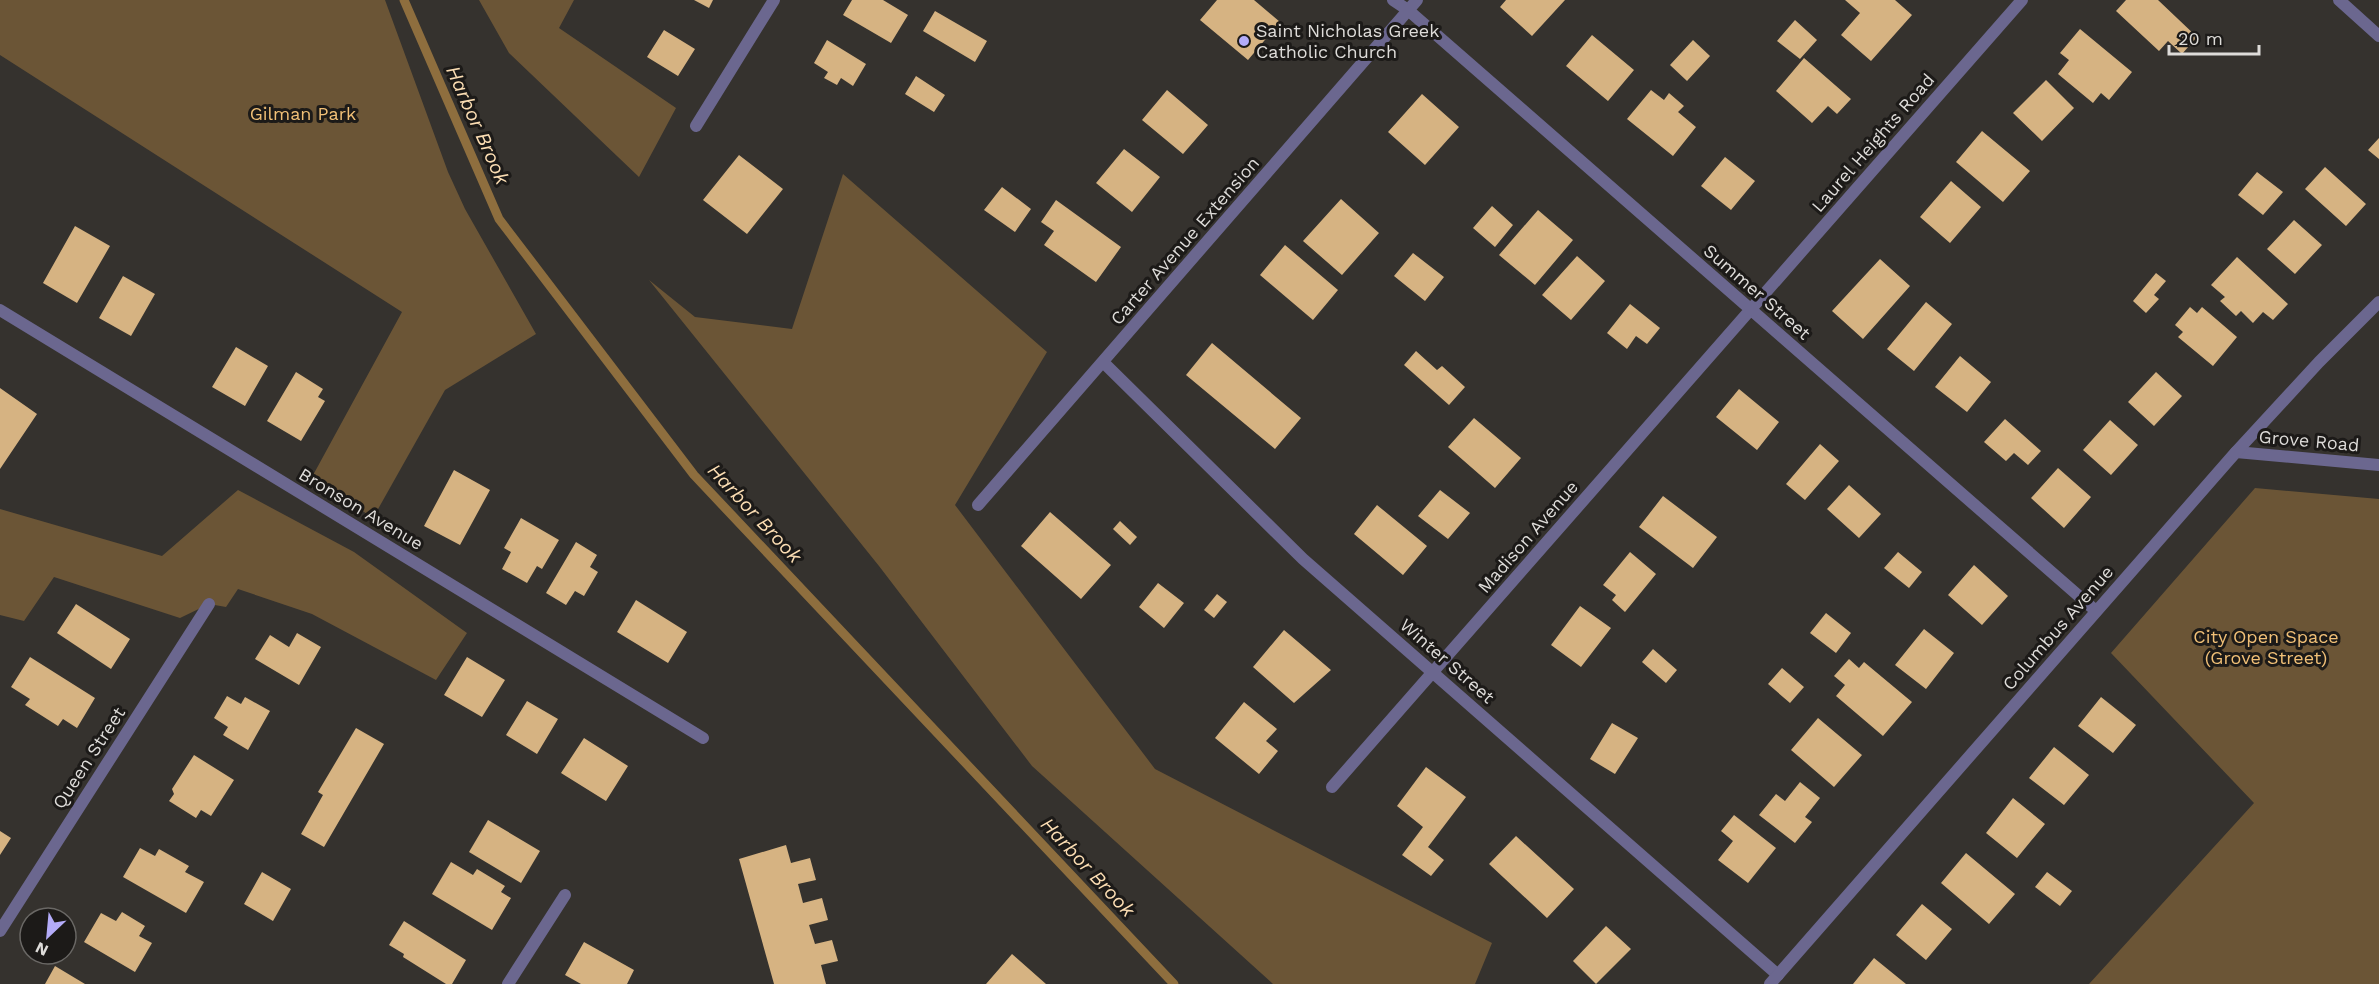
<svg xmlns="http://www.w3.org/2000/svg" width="2379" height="984" viewBox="0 0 2379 984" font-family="'Work Sans',sans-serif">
<rect width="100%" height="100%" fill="#35322e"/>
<!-- green -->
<path fill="#6b5536" d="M 0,0 L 385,0 L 448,172 L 465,209 L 536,334 L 445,390 L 373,518 L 312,477 L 402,312 L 0,55 Z
M 479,0 L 574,0 L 559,28 L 676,108 L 639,177 L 509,53 Z
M 843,174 L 1047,352 L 955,505 L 1155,769 L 1492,943 L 1475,984 L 1273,984 L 1032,766 L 879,566 L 649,280 L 695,317 L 792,329 Z
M 2255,488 L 2379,499 L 2379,984 L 2089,984 L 2254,803 L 2111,653 Z
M 238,490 L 354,552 L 467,633 L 436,680 L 312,614 L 238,589 L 226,607 L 209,604 L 180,618 L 54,577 L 24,621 L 0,615 L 0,509 L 162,556 Z"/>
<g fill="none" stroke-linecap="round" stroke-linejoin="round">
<!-- stream -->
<path stroke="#8e6e3e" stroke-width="9" d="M 404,0 L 499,219 L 694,475 L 1174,984"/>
</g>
<!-- building -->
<path fill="#d6b382" d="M 694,0 L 713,0 L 709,8 Z
M 852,0 L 883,0 L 908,15 L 891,43 L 843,15 Z
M 1217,0 L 1254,0 L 1280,22 L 1248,60 L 1200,20 Z
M 1506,0 L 1565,0 L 1532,36 L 1500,7 Z
M 1845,0 L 1895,0 L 1912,15 L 1871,61 L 1841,35 L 1860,13 Z
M 2126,0 L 2158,0 L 2197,37 L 2182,54 L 2168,41 L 2159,51 L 2116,11 Z
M 935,11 L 987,41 L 975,62 L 923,31 Z
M 1795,20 L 1817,40 L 1800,59 L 1777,41 Z
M 2080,29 L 2132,72 L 2109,100 L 2101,93 L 2093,103 L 2058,74 L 2069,60 L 2060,53 Z
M 664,30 L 695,49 L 678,76 L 647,57 Z
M 1592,35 L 1634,70 L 1608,101 L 1566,66 Z
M 827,40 L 866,64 L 853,86 L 841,78 L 837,85 L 824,78 L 828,72 L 814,63 Z
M 1693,40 L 1710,56 L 1687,81 L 1670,65 Z
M 1804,58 L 1851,99 L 1837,114 L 1828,106 L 1812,123 L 1776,91 Z
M 916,76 L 945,95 L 934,112 L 905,94 Z
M 2046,80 L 2074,108 L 2042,141 L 2013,113 Z
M 1167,90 L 1208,125 L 1183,154 L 1142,120 Z
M 1651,90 L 1664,100 L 1669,93 L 1684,106 L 1678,112 L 1696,127 L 1673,156 L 1627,119 Z
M 1422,94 L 1459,127 L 1425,165 L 1388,132 Z
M 1982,131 L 2030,171 L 2003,202 L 1956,162 Z
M 2379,138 L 2379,159 L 2368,150 Z
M 1124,149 L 1160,177 L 1132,212 L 1096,183 Z
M 739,155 L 783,189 L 747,234 L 703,200 Z
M 1725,157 L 1755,181 L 1731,210 L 1701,186 Z
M 2325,167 L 2366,204 L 2346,226 L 2305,189 Z
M 2257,172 L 2283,192 L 2263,215 L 2238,195 Z
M 1951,181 L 1981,207 L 1950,243 L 1920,217 Z
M 1002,187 L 1031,209 L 1015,232 L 984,210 Z
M 1341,199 L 1379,233 L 1342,275 L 1303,241 Z
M 1056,200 L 1121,247 L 1096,282 L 1044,245 L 1054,231 L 1041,222 Z
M 1492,206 L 1513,225 L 1495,247 L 1473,228 Z
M 1538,210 L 1573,240 L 1535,285 L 1499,255 Z
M 2294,220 L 2322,245 L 2295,274 L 2267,249 Z
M 75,226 L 110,246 L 77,303 L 43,283 Z
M 1285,245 L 1338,290 L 1313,320 L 1260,275 Z
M 1413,253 L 1444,277 L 1425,301 L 1394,276 Z
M 1577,256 L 1605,281 L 1571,320 L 1542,295 Z
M 2237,257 L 2288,304 L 2273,320 L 2263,312 L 2253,323 L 2241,311 L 2236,316 L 2220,301 L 2225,297 L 2211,285 Z
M 1880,259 L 1910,286 L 1863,339 L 1832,311 Z
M 2156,273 L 2166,281 L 2154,295 L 2159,299 L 2146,313 L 2133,301 Z
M 123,276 L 155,294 L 131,336 L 99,318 Z
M 1926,302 L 1952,324 L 1914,371 L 1887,349 Z
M 1630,304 L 1660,328 L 1647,344 L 1636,336 L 1627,349 L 1607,333 Z
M 2190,307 L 2197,313 L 2202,307 L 2237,337 L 2213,366 L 2178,337 L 2183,332 L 2175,325 Z
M 1212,343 L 1301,418 L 1275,449 L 1186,375 Z
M 236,347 L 268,366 L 245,406 L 212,387 Z
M 1416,351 L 1437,370 L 1442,366 L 1465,387 L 1449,405 L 1404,365 Z
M 1960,356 L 1991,382 L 1967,412 L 1935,387 Z
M 296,372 L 323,389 L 318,397 L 325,401 L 301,441 L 267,421 Z
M 2156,372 L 2182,396 L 2154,426 L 2128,402 Z
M 0,388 L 37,414 L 0,469 Z
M 1739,389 L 1779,422 L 1757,450 L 1716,417 Z
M 1474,418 L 1521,458 L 1495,488 L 1448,447 Z
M 2005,419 L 2041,451 L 2028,465 L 2014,453 L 2006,461 L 1984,442 Z
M 2110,420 L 2138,445 L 2111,475 L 2083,450 Z
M 1820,444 L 1839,461 L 1805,500 L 1786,484 Z
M 2058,468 L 2091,497 L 2064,528 L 2031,498 Z
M 454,470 L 490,490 L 460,545 L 424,526 Z
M 1849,485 L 1881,514 L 1859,538 L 1827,509 Z
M 1440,490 L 1470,513 L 1448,539 L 1418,516 Z
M 1663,496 L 1717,537 L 1693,568 L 1639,527 Z
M 1377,505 L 1427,546 L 1403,575 L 1354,534 Z
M 1050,512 L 1111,565 L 1081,599 L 1021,546 Z
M 521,518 L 559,540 L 542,569 L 537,566 L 527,583 L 502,569 L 511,552 L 504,548 Z
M 1120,521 L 1137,537 L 1130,545 L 1113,529 Z
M 576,542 L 597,555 L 590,567 L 598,572 L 584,596 L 575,591 L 566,605 L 546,593 Z
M 1630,552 L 1656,574 L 1625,612 L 1612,600 L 1616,595 L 1603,585 Z
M 1898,552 L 1922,572 L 1909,588 L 1884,568 Z
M 1974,565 L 2008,596 L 1982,625 L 1948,595 Z
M 1158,583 L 1184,603 L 1164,628 L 1139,607 Z
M 1217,594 L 1227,602 L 1214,618 L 1204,610 Z
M 636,600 L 687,632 L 668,663 L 617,632 Z
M 76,604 L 130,639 L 111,669 L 57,633 Z
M 1580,606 L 1611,628 L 1581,667 L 1551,645 Z
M 1826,613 L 1851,633 L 1836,653 L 1810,633 Z
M 1924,629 L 1954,653 L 1926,689 L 1895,665 Z
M 1284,630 L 1331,670 L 1294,703 L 1253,667 Z
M 297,633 L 321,647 L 299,685 L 255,659 L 270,635 L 289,647 Z
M 1653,649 L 1677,670 L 1666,683 L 1642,662 Z
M 30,657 L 95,698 L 77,728 L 63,719 L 58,726 L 25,705 L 30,699 L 11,687 Z
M 467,657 L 505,680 L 482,717 L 444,695 Z
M 1849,659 L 1859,668 L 1864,662 L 1912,702 L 1883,736 L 1836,696 L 1845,685 L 1834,676 Z
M 1782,668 L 1804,687 L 1790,703 L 1768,684 Z
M 227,696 L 241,704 L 245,697 L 270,711 L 248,750 L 223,735 L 228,727 L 214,718 Z
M 2101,697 L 2136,725 L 2113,753 L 2078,726 Z
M 527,701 L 558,719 L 537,754 L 506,735 Z
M 1244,702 L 1277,729 L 1266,741 L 1278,751 L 1259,774 L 1215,738 Z
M 1818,718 L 1862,755 L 1834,787 L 1791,750 Z
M 1612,723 L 1638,738 L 1615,774 L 1590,759 Z
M 356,728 L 384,744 L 324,847 L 301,834 L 323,795 L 318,792 Z
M 584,738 L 628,766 L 606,801 L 561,773 Z
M 2054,747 L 2089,775 L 2064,805 L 2029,778 Z
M 194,755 L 234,780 L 211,816 L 201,810 L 196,818 L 169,801 L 174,794 L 172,789 Z
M 1426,767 L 1466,797 L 1428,847 L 1444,860 L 1431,876 L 1402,855 L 1423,827 L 1397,806 Z
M 1800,782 L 1820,798 L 1805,817 L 1812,822 L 1795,843 L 1759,815 L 1776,794 L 1785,801 Z
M 2013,798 L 2045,824 L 2017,858 L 1986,833 Z
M 1734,815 L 1776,848 L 1748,883 L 1718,860 L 1733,841 L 1721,831 Z
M 488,820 L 540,851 L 521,883 L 469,852 Z
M 0,831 L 11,838 L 0,855 Z
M 1516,836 L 1574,889 L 1547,918 L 1489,864 Z
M 786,845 L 791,863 L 810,858 L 816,880 L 798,884 L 803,903 L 822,898 L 828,920 L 809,925 L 815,944 L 832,940 L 838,961 L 821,965 L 826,984 L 774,984 L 739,859 Z
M 140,848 L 155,856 L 159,849 L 189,866 L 185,872 L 204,882 L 186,913 L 123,877 Z
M 1966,853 L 2015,894 L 1989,924 L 1941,883 Z
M 451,862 L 473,875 L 477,869 L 505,886 L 501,892 L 511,898 L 492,930 L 432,894 Z
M 262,872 L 291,889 L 273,921 L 244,904 Z
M 2047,872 L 2072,891 L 2060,906 L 2035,887 Z
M 1922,904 L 1952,929 L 1926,960 L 1896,935 Z
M 122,912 L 145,926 L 139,936 L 152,943 L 135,972 L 84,942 L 101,913 L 116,921 Z
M 404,921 L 466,960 L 452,984 L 446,984 L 403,957 L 404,954 L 389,945 Z
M 1606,926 L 1631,949 L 1596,984 L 1573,961 Z
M 584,942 L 634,970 L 627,984 L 581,984 L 565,975 Z
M 1012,954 L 1046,984 L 986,984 Z
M 1874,958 L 1906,984 L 1853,984 Z
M 55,966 L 85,984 L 45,984 Z"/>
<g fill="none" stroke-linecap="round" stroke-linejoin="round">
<!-- minor -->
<path stroke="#6b678f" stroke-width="12" d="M 1393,0 L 1408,10 L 2096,611
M 2339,0 L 2379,36
M 696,126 L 774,0
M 0,310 L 703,738
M 1104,363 L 1303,559 L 1778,975
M 2236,452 L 2379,465
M 978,505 L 1417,0
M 1332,787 L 2022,0
M 0,931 L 209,604
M 508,984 L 565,895"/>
<!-- tertiary -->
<path stroke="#6b678f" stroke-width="12" d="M 1770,984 L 2236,452 L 2319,362 L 2379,302"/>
</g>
<!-- markers -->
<circle fill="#b4acf9" stroke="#1c1a18" stroke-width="2" cx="1244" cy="41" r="6"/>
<g text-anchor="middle" stroke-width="6" stroke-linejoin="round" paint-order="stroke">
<!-- poi labels -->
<g font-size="18" fill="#dedcd9" stroke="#1c1a18" text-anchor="start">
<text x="1256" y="37">Saint Nicholas Greek<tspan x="1256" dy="21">Catholic Church</tspan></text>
</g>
<!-- park labels -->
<g font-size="18" fill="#f1c077" stroke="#1c1a18">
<text x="303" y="120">Gilman Park</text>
<text x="2266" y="643">City Open Space<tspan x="2266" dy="21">(Grove Street)</tspan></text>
</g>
<!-- street labels -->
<g font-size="18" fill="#dedcd9" stroke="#1c1a18">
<text transform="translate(1873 143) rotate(-49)" y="6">Laurel Heights Road</text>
<text transform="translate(1185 241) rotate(-49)" y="6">Carter Avenue Extension</text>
<text transform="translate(1757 292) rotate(41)" y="6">Summer Street</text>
<text transform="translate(2309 441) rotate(5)" y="6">Grove Road</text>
<text transform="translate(361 509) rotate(31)" y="6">Bronson Avenue</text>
<text transform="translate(1528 537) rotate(-49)" y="6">Madison Avenue</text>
<text transform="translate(2058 628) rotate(-49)" y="6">Columbus Avenue</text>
<text transform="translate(1447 661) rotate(41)" y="6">Winter Street</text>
<text transform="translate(89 758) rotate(-57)" y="6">Queen Street</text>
</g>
<!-- water labels -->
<g font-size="20" font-style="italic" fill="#fbddb3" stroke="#1c1a18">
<text transform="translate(478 125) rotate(66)" y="7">Harbor Brook</text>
<text transform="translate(755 513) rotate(47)" y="7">Harbor Brook</text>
<text transform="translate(1088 867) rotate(47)" y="7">Harbor Brook</text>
</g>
</g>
<!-- north arrow -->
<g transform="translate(48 936) rotate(206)"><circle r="28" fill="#1c1a18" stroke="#6a6865" stroke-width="1.5"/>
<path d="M0-4.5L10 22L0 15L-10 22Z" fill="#b4acf9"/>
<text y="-9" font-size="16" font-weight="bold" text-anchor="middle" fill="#dedcd9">N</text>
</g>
<!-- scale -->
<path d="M2169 45v9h90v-9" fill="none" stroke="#dedcd9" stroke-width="3"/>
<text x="2178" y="45" font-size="18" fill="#dedcd9" stroke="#1c1a18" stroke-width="4.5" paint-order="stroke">20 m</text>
</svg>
